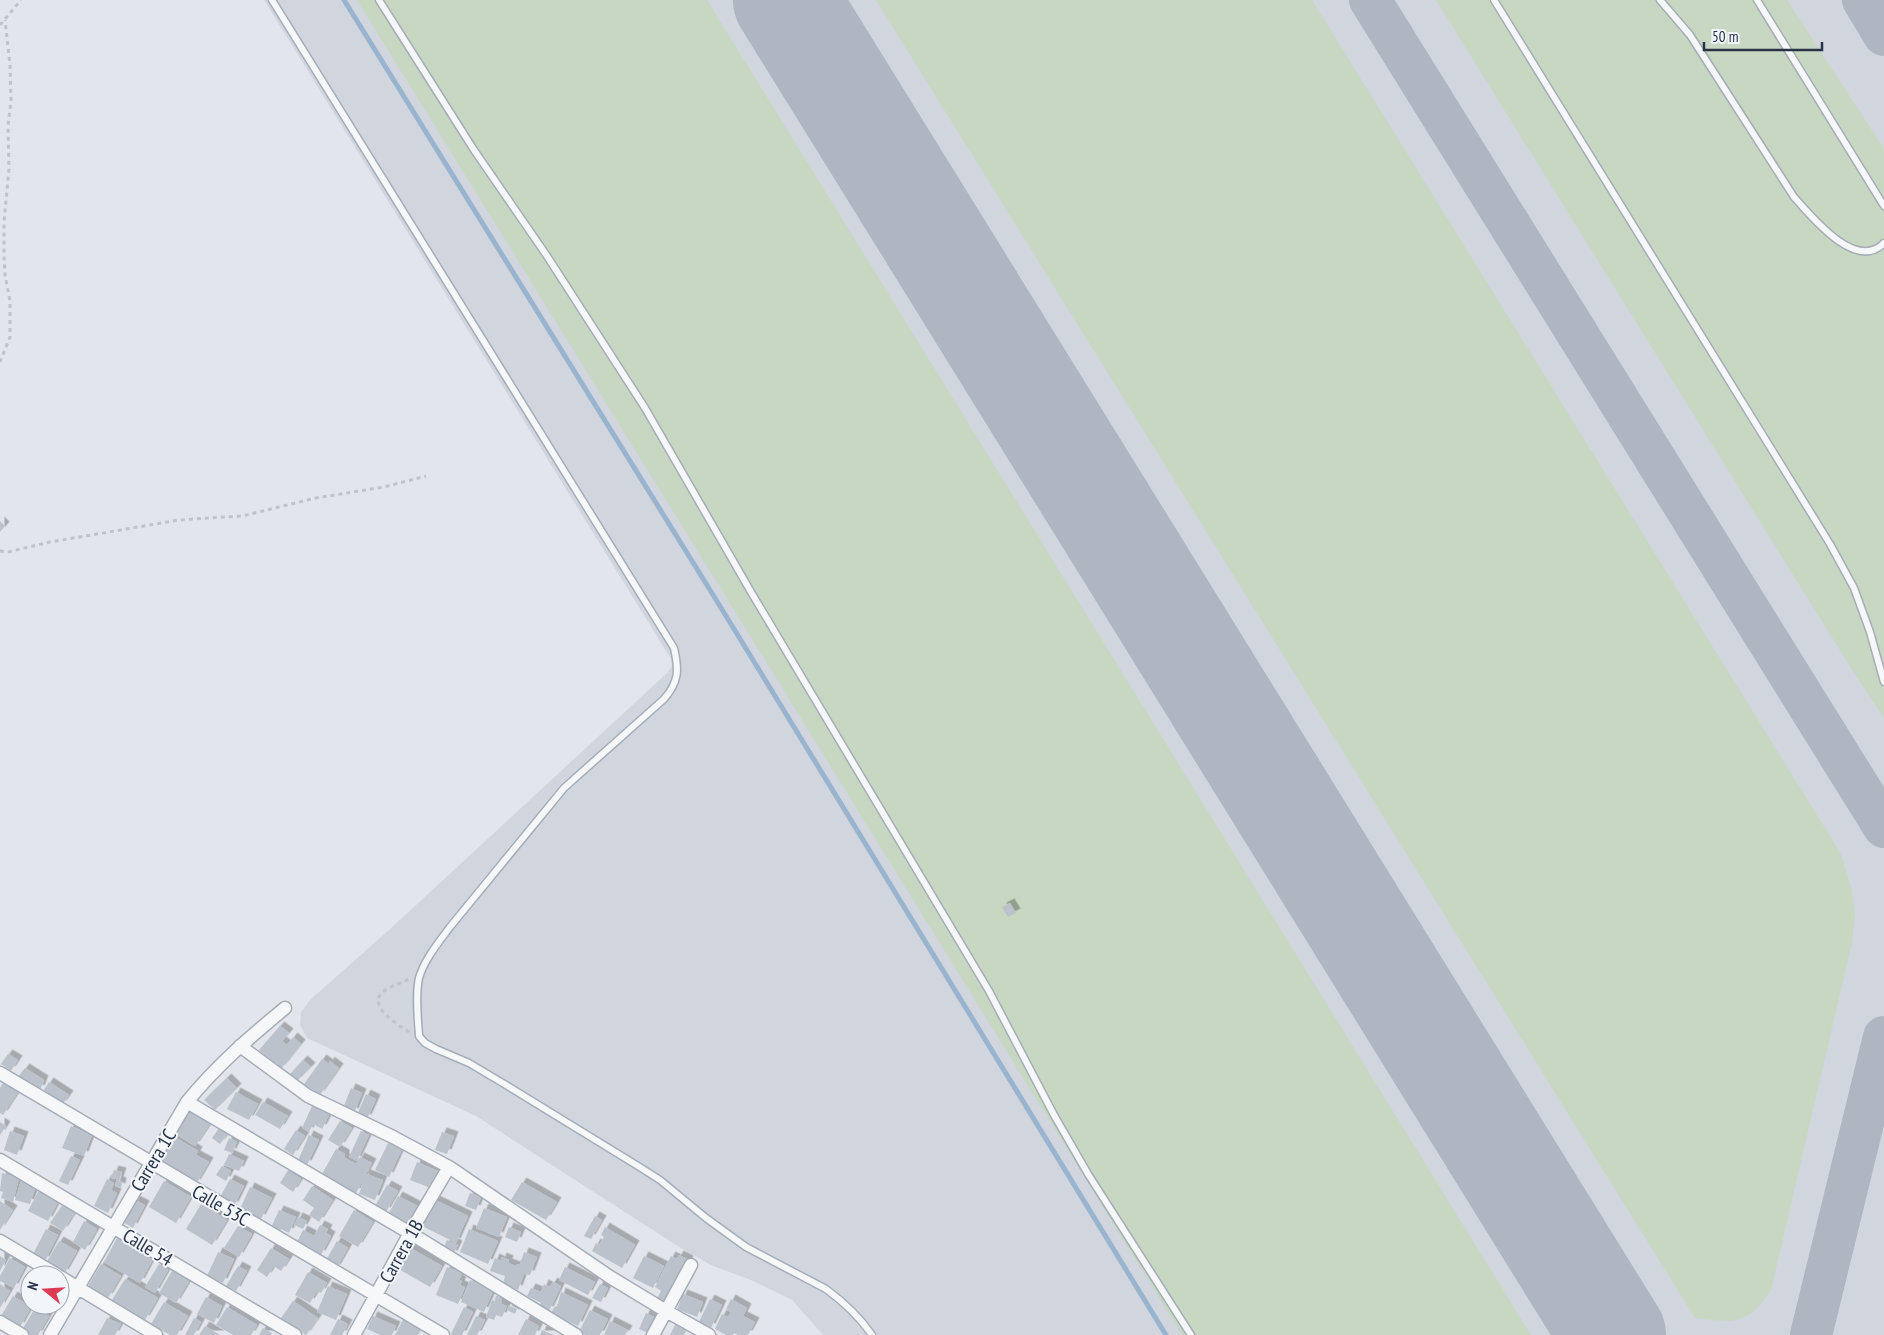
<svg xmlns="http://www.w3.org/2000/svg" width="1884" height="1335" viewBox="0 0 1884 1335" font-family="'PT Sans Narrow',sans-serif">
<defs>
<filter id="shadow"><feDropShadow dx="4.5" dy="-4.5" stdDeviation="0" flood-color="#0004"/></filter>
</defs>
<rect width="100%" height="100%" fill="#e2e6ec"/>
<!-- built -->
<path fill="#d0d5de" d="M 264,0 L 1884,0 L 1884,1335 L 823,1335 L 792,1300 L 751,1280 L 711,1265 L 676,1245 L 476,1116 L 307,1038 L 300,1025 L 301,1012 L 311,999 L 389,930 L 667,673 L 672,666 L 671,659 Z"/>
<!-- green -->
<path fill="#c7d7c2" d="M 357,0 L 707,0 L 1531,1335 L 1182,1335 Z
M 876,0 L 1312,0 L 1841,854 L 1851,887 L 1855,914 L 1852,942 L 1771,1290 C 1748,1325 1735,1323 1695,1318 Z
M 1436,0 L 1787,0 L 1884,149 L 1884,718 L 1851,668 Z"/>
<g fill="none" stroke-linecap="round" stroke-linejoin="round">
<!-- stream -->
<path stroke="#99b4cf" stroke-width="5" d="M 344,0 L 715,598 L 1166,1335"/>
<!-- taxiway -->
<path stroke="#aeb6c2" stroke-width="42" d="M 1370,0 L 1884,827
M 1863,0 L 1884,35
M 1811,1335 L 1884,1037"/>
<!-- runway -->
<path stroke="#aeb6c2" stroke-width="106" d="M 786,0 L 1613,1335"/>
</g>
<!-- building -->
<path fill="#bbc2cc" filter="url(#shadow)" d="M 0,521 L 5,526 L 0,532 Z
M 1010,903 L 1016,913 L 1008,917 L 1002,907 Z
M 280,1026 L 289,1033 L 282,1041 L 287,1045 L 293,1037 L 301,1044 L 281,1069 L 259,1050 Z
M 8,1054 L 18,1060 L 11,1071 L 1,1064 Z
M 322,1059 L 329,1064 L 330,1061 L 339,1068 L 320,1095 L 304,1084 Z
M 303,1060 L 311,1067 L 297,1081 L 290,1074 Z
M 25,1068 L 44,1080 L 40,1090 L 18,1077 Z
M 227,1078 L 237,1088 L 215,1110 L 204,1100 Z
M 49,1082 L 69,1095 L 62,1105 L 42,1093 Z
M 3,1083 L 18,1092 L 3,1115 L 0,1113 L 0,1088 Z
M 351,1088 L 362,1093 L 354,1113 L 343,1108 Z
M 236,1092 L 258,1104 L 249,1120 L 227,1109 Z
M 366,1094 L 376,1099 L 367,1119 L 357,1115 Z
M 263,1102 L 288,1116 L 280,1129 L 255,1115 Z
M 312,1106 L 329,1115 L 322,1129 L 313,1124 L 309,1132 L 302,1128 Z
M 189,1110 L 210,1124 L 195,1146 L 174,1133 Z
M 340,1121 L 352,1128 L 340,1147 L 328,1140 Z
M 0,1122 L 6,1126 L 0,1135 Z
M 71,1126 L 92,1135 L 84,1156 L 62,1148 Z
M 219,1128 L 228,1134 L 220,1144 L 212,1138 Z
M 296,1130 L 305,1136 L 293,1155 L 284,1149 Z
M 10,1131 L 24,1136 L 17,1155 L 4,1150 Z
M 361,1131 L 369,1135 L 357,1161 L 349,1157 Z
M 442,1132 L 454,1136 L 447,1154 L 435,1150 Z
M 309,1135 L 319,1140 L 307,1165 L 298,1161 Z
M 173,1136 L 198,1151 L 196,1155 L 209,1162 L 196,1184 L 158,1161 Z
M 229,1138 L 237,1142 L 232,1153 L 224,1150 Z
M 388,1143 L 402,1149 L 389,1177 L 375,1170 Z
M 336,1149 L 345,1154 L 345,1158 L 356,1164 L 360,1157 L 372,1163 L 356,1193 L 322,1174 Z
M 229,1154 L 244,1161 L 239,1171 L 224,1165 Z
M 71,1156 L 80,1160 L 68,1185 L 59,1181 Z
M 417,1162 L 438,1171 L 431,1188 L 410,1180 Z
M 222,1166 L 231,1171 L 226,1181 L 216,1175 Z
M 114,1170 L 122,1172 L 119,1181 L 122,1182 L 121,1188 L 115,1186 L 117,1179 L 111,1178 Z
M 288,1170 L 301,1179 L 293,1192 L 280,1183 Z
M 2,1173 L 19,1178 L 13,1202 L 1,1198 L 3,1192 L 0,1191 Z
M 366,1174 L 383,1180 L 375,1200 L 359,1194 Z
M 107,1179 L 114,1183 L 111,1190 L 117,1193 L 108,1213 L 94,1206 Z
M 230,1179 L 244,1186 L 234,1206 L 219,1199 Z
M 21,1181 L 36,1185 L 30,1204 L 15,1200 Z
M 164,1181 L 191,1197 L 176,1223 L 149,1207 Z
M 522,1182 L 557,1202 L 546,1220 L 511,1200 Z
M 387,1185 L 398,1191 L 386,1212 L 375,1206 Z
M 312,1186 L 333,1200 L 319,1222 L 309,1215 L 314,1208 L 303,1200 Z
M 250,1187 L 272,1198 L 261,1219 L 240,1209 Z
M 39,1190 L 59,1200 L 48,1221 L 28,1211 Z
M 470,1193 L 481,1197 L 476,1210 L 465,1206 Z
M 398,1196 L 421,1208 L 411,1226 L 389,1213 Z
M 135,1200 L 145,1205 L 133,1228 L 123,1222 Z
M 435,1200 L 468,1216 L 456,1243 L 422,1226 Z
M 0,1201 L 13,1210 L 0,1230 Z
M 63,1204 L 75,1212 L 63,1231 L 50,1223 Z
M 201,1204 L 227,1220 L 212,1245 L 186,1229 Z
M 484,1208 L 507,1217 L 499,1237 L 476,1228 Z
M 279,1210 L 296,1217 L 289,1233 L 281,1229 L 279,1233 L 270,1230 Z
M 354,1210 L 373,1222 L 358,1247 L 339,1236 Z
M 595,1216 L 602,1220 L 591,1239 L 584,1236 Z
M 298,1217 L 307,1221 L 303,1229 L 294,1225 Z
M 84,1221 L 97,1229 L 85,1250 L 73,1242 Z
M 320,1225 L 328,1229 L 326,1233 L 331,1236 L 321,1255 L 297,1242 L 303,1230 L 314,1236 Z
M 238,1226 L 252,1234 L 239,1257 L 224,1248 Z
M 509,1227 L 521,1232 L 517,1242 L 505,1237 Z
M 605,1227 L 635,1245 L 622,1268 L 592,1251 L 596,1243 L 599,1245 L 604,1237 L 601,1235 Z
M 46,1229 L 58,1235 L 45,1261 L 33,1254 Z
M 469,1229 L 498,1241 L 488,1264 L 460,1252 Z
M 117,1238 L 153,1259 L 140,1283 L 104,1262 Z
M 447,1240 L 458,1245 L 453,1255 L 442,1251 Z
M 59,1241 L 77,1251 L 64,1274 L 46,1263 Z
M 337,1241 L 348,1248 L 336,1269 L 325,1262 Z
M 407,1246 L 442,1266 L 430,1287 L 395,1267 Z
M 271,1248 L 289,1259 L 281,1271 L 274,1266 L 267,1277 L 257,1270 Z
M 218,1252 L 234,1259 L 223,1283 L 207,1276 Z
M 524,1252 L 537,1257 L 530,1275 L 524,1274 L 518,1290 L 503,1284 L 505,1276 L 490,1271 L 495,1258 L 501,1261 L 502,1257 L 509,1260 L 508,1263 L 516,1266 L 517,1264 L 520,1265 Z
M 679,1255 L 689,1260 L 668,1303 L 657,1298 L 661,1291 L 655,1287 L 671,1256 L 677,1259 Z
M 0,1256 L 6,1260 L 0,1271 Z
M 644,1256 L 664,1266 L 653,1288 L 633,1278 Z
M 10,1258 L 25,1267 L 14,1288 L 0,1281 L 0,1276 Z
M 101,1264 L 121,1276 L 108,1298 L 88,1286 Z
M 159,1264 L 168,1270 L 155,1293 L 145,1287 Z
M 238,1266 L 247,1271 L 236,1291 L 226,1286 Z
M 447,1267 L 462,1273 L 459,1280 L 462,1281 L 460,1285 L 465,1287 L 458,1304 L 436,1295 Z
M 565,1267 L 595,1282 L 588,1295 L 559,1280 Z
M 172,1271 L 189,1281 L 176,1303 L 159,1293 Z
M 308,1272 L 327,1283 L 321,1293 L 317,1291 L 310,1303 L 295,1295 Z
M 125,1279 L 158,1298 L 145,1320 L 112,1300 Z
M 470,1280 L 494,1289 L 484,1312 L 461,1302 Z
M 553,1282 L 561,1286 L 549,1311 L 539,1306 L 541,1303 L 527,1296 L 531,1288 L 541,1292 L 544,1284 L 550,1287 Z
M 0,1284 L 10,1291 L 0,1308 Z
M 600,1284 L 608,1288 L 601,1302 L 592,1298 Z
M 30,1286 L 30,1299 L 24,1296 Z
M 328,1286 L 347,1294 L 336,1320 L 317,1312 Z
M 561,1292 L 588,1305 L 578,1326 L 551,1313 L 555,1306 L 557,1307 Z
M 683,1294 L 703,1302 L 697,1317 L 677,1309 Z
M 13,1296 L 31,1307 L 20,1327 L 1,1316 Z
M 206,1297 L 222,1306 L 214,1323 L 197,1314 Z
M 497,1297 L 502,1299 L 501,1304 L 507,1306 L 502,1317 L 496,1315 L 494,1320 L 486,1317 L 492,1300 L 495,1302 Z
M 710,1299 L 722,1305 L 711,1328 L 699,1322 Z
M 731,1299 L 747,1308 L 743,1316 L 755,1322 L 748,1335 L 738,1335 L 734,1333 L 733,1335 L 726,1335 L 715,1329 L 722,1314 L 728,1317 L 731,1312 L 726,1309 Z
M 293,1301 L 318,1318 L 306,1335 L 281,1318 Z
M 164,1302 L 188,1316 L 177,1335 L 170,1335 L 151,1324 Z
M 40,1305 L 53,1305 L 50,1312 L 39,1307 Z
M 509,1306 L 517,1309 L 515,1314 L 507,1310 Z
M 227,1307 L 257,1325 L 251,1335 L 233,1335 L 216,1325 Z
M 464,1307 L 473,1312 L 462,1335 L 453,1335 L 451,1334 Z
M 35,1308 L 49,1316 L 38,1335 L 30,1335 L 22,1330 Z
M 590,1310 L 608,1319 L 600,1335 L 585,1335 L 579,1332 Z
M 646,1313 L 656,1318 L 648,1333 L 639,1329 Z
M 373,1316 L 396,1326 L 392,1335 L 380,1335 L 367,1329 Z
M 476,1316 L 485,1320 L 477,1335 L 467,1335 Z
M 107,1318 L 121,1324 L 115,1335 L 98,1335 Z
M 194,1318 L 201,1322 L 194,1335 L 185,1335 Z
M 404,1318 L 422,1328 L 418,1335 L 395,1335 Z
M 338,1319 L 348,1324 L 342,1335 L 330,1335 Z
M 526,1319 L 539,1326 L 535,1335 L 518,1335 Z
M 610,1321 L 628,1330 L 625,1335 L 604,1335 Z
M 676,1323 L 687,1329 L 684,1335 L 670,1335 Z
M 205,1326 L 220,1335 L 199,1335 Z
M 263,1328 L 272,1333 L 271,1335 L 259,1335 Z
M 542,1330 L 554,1335 L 540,1335 Z"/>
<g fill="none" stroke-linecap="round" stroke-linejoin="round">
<defs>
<path id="service" d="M 272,0 L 674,648 C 679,670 679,682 664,699 L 564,788 L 450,927 C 439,942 424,960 419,978 C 415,996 418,1018 419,1036 L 425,1043 L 436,1049 L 469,1063 L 506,1085 L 638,1166 L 660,1180 L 706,1218 L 746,1247 L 826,1289 C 845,1303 859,1316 872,1335
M 379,0 L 474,150 L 547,256 L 645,408 L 751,592 L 989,991 L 1054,1115 L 1088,1174 L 1191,1335
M 1494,0 L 1830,544 L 1854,588 L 1870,632 L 1884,682
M 1660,0 L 1690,35 L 1794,197 C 1812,217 1856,272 1884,243
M 1757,0 L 1884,206"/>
<path id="minor" d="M 240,1046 L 308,1096 L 393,1137 L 449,1167 L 610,1277 L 666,1311 L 709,1335
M 0,1073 L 443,1335
M 187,1102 L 410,1233 L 576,1335
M 0,1160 L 295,1335
M 0,1241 L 57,1275
M 60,1277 L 156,1335
M 0,1322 L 22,1335
M 50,1335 L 187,1102 C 216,1066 250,1037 285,1008
M 354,1335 L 410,1233 L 449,1167
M 653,1335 L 691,1265"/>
</defs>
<!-- service casing -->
<use href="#service" stroke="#a6adb7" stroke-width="9"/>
<!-- minor casing -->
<use href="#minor" stroke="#a6adb7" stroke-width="15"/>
<!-- path -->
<path stroke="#c0c4ca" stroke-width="3" stroke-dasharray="4 4" stroke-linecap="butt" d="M 0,25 L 21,0
M 0,362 L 10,337 L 10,301 L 5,275 L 4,257 L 4,222 L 9,169 L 8,126 L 11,100 L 10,65 L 5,20
M 0,551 L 8,552 L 50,542 L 179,520 L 242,516 L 316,498 L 384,487 L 426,476
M 409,1032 C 398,1025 365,1005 384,991 C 391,986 401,983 409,979"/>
<!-- service -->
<use href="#service" stroke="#f5f7f9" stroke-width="6"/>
<!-- minor -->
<use href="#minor" stroke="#f5f7f9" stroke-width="12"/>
</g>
<g text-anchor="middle" stroke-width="4" stroke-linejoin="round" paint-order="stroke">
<!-- street labels -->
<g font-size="19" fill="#283346" stroke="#f2f5f9">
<text transform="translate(153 1160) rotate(-59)" y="7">Carrera 1C</text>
<text transform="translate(221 1205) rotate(30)" y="7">Calle 53C</text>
<text transform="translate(148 1247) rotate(31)" y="7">Calle 54</text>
<text transform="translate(401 1251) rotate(-61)" y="7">Carrera 1B</text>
</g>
</g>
<!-- north arrow -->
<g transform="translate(45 1290) rotate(288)"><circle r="24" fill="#f2f5f9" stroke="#a1a7b1"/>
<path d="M0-4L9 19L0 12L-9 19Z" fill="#dd3b53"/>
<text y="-8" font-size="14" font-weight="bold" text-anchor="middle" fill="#283346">N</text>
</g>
<!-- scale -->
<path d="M1704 42v8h118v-8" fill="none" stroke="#283346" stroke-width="2.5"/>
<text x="1712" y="42" font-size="15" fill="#283346" stroke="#f2f5f9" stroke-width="4" paint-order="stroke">50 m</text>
</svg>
